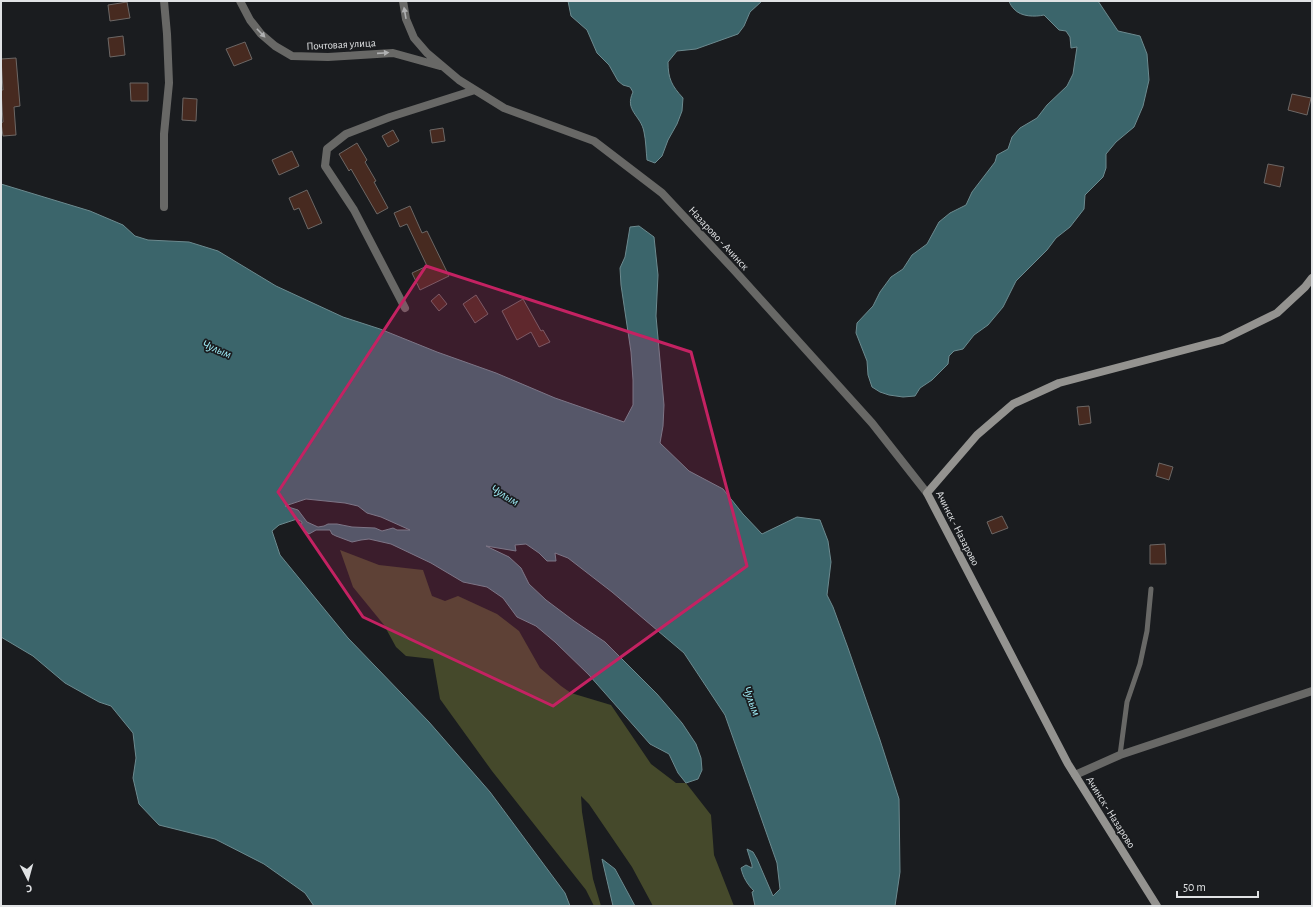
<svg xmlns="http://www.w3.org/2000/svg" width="1313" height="907" viewBox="0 0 1313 907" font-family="'Alegreya Sans',sans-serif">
<rect width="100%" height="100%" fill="#1a1c1f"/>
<!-- forest -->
<path fill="#45492b" d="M 340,550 L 379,565 L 423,570 L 432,596 L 445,601 L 458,596 L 497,614 L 519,631 L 540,668 L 561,686 L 571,693 L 611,705 L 651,764 L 676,783 L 686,783 L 711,815 L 714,855 L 734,906 L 653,906 L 632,867 L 589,804 L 581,796 L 582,812 L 593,879 L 601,906 L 594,906 L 586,890 L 492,771 L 440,699 L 433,659 L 406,656 L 396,647 L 384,625 L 353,587 Z"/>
<!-- water -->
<path fill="#3b656b" stroke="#6c8a8f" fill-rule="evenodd" d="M 568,1 L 762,1 L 750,12 L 744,26 L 738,34 L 696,49 L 677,51 L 668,62 C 668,79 672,86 683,98 L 682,111 L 677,124 L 668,140 L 662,156 L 655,163 L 647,160 C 646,151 646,141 644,132 C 641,115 624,111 633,92 L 630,87 L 623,85 L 618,81 L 609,65 L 597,53 L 587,30 L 571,16 Z
M 1009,1 L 1098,1 L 1118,31 L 1140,36 L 1147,54 L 1149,80 L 1143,106 L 1134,127 L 1116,142 L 1106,154 L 1106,168 L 1103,177 L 1085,195 L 1084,209 L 1070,227 L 1056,238 L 1047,250 L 1016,281 L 1003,307 L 988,325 L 974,335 L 963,349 L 954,351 L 949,356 L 948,364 L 932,380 L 920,388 L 915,396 L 903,397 L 889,395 L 880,392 L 872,387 L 868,375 L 867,361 L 856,333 L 857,323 L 873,306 L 880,292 L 891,277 L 903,269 L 912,255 L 927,244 L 939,222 L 950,213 L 966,205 L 972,192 L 995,162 L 997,155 L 1008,149 L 1012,137 L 1020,128 L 1037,118 L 1047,105 L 1067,86 L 1073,74 L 1077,47 L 1071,48 L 1070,37 L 1066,31 L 1059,30 L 1044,15 C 1035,17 1021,17 1014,9 C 1012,7 1010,4 1009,1 Z
M 1,184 L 90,211 L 123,225 L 135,236 L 148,240 L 189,242 L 218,251 L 276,286 L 343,317 L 380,329 L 437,352 L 496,373 L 555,398 L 624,422 L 633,405 L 633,380 L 631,352 L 621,285 L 620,268 L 625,257 L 630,227 L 639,226 L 654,237 L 658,275 L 656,316 L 664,405 L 663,426 L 660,443 L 689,471 L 723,489 L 743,514 L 762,534 L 797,517 L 820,520 L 828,541 L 831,562 L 827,595 L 833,607 L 848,648 L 880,740 L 899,799 L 900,872 L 895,906 L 755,906 L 752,892 L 754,891 C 747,884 743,877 741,868 L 746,865 L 752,868 L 752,865 L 747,849 L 753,852 L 757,859 L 773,896 L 780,889 L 777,863 L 725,715 L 684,653 L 612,592 L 568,558 L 555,553 L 556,561 L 547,561 L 539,553 L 526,544 L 515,545 L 516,551 L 486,546 L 509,557 L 521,568 L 529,584 L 546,600 L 574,621 L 605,642 L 657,694 L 682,723 L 696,744 L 701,758 L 702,770 L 698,779 L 686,783 L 678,773 L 669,754 L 650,744 L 589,675 L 555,642 L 536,626 L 517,617 L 503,598 L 487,587 L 463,582 L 431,563 L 391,544 L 369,539 L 361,540 L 352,542 L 336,536 L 332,534 L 330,530 L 316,530 L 309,534 L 301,527 L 302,522 L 297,519 L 279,525 L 272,531 L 280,555 L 348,638 L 429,722 L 490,792 L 565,893 L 570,906 L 314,906 L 305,893 L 264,864 L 215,839 L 159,825 L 139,804 L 133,778 L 136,758 L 133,733 L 111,706 L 99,702 L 65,683 L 33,656 L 1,637 ZM 306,499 L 345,503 L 358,506 L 367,513 L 381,517 L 410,530 L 397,530 L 393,528 L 382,531 L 375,528 L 352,527 L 337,524 L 328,524 L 324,526 L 318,527 L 307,522 L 298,510 L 285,506 Z
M 602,859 L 615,869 L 635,906 L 613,906 Z"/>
<!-- building -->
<path fill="#472a20" stroke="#6c6765" d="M 127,2 L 130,18 L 110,21 L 108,5 Z
M 123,36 L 125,55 L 110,57 L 108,38 Z
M 245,42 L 252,59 L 234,66 L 226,49 Z
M 16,58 L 20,106 L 14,107 L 16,135 L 3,136 L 1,123 L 3,122 L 1,90 L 3,90 L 1,59 Z
M 130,83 L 148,83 L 148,101 L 131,101 Z
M 1292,94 L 1311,98 L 1307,115 L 1288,110 Z
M 183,98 L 197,99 L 196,121 L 182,120 Z
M 443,128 L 445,141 L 432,143 L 430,130 Z
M 393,130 L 399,141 L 388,147 L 382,136 Z
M 357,143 L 367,160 L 365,162 L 376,181 L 374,182 L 388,208 L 377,214 L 351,169 L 349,171 L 339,154 Z
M 292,151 L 299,166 L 279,175 L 272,160 Z
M 1268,164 L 1284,167 L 1280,187 L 1264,183 Z
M 307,190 L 322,223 L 308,229 L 299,208 L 294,210 L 289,198 Z
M 410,206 L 422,233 L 427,231 L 449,276 L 420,290 L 412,273 L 427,266 L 407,224 L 400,227 L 394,213 Z
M 439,294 L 447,304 L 439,311 L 431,301 Z
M 476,295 L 488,314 L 475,323 L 463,304 Z
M 523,299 L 541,331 L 543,330 L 550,342 L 539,347 L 531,332 L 517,340 L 502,311 Z
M 1089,406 L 1091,423 L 1079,425 L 1077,407 Z
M 1159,463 L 1173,467 L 1169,480 L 1156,476 Z
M 1002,516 L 1008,528 L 992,534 L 987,522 Z
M 1165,544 L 1166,564 L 1150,564 L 1150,545 Z"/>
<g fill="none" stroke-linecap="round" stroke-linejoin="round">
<!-- lane -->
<path stroke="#686866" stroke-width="5" d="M 1120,755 L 1127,702 L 1140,664 L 1147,631 L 1151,589"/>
<!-- street -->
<path stroke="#686866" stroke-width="8" d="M 164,1 L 167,34 L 169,83 L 164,134 L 164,207
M 240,1 L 250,20 L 261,34 L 275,46 L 292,56 L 328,57 L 393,53 L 440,66
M 403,1 L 406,19 L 414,38 L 427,53 L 459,80 L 504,108 L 594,141 L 662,193 L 734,270 L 872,423 L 927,493
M 405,308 L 354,210 L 325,166 L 327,149 L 346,134 L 390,117 L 475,90
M 1075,775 L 1120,755 L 1312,691"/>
<!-- secondary -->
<path stroke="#949390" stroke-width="8" d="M 1157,906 L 1068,764 L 927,493 L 977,435 L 1013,404 L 1059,383 L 1222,340 L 1277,313 L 1305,287 L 1312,278"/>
</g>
<!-- one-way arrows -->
<defs><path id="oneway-solid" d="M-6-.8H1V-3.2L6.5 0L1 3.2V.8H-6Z"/></defs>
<g fill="#b0b1b2">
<use href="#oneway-solid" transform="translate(405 13) rotate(-100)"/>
<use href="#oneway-solid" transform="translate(261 33) rotate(46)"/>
<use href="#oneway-solid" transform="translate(383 53) rotate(-4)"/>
</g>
<!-- marked area -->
<path fill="#c42262" fill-opacity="0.2" stroke="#c42262" stroke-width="3" stroke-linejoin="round" d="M 426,266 L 691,352 L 747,566 L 553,706 L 363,617 L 278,492 Z"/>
<g text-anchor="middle" stroke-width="3.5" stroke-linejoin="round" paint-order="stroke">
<!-- street labels -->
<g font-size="11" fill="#e0e2e4" stroke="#1a1c1f">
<text transform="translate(341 44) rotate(-3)" y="4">Почтовая улица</text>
<text transform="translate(719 238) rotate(47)" y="4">Назарово - Ачинск</text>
<text transform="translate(958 528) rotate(63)" y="4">Ачинск - Назарово</text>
<text transform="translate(1111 812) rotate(58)" y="4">Ачинск - Назарово</text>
</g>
<!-- water labels -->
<g font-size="12" font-style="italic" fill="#9feef8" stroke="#1a1c1f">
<text transform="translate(217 349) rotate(23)" y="4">Чулым</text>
<text transform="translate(505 495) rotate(31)" y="4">Чулым</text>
<text transform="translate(752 701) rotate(70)" y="4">Чулым</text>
</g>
</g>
<!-- border -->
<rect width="1313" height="907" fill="none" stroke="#e0e2e4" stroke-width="4"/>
<!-- north arrow -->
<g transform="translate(28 879) rotate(174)" stroke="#1a1c1f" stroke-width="3" paint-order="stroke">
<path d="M0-3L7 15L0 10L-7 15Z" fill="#e0e2e4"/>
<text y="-6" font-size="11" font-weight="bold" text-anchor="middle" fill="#e0e2e4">С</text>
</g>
<!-- scale -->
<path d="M1177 891v6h81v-6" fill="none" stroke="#e0e2e4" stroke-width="2"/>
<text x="1183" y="891" font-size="12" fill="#e0e2e4" stroke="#1a1c1f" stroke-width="3" paint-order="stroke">50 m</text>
</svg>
